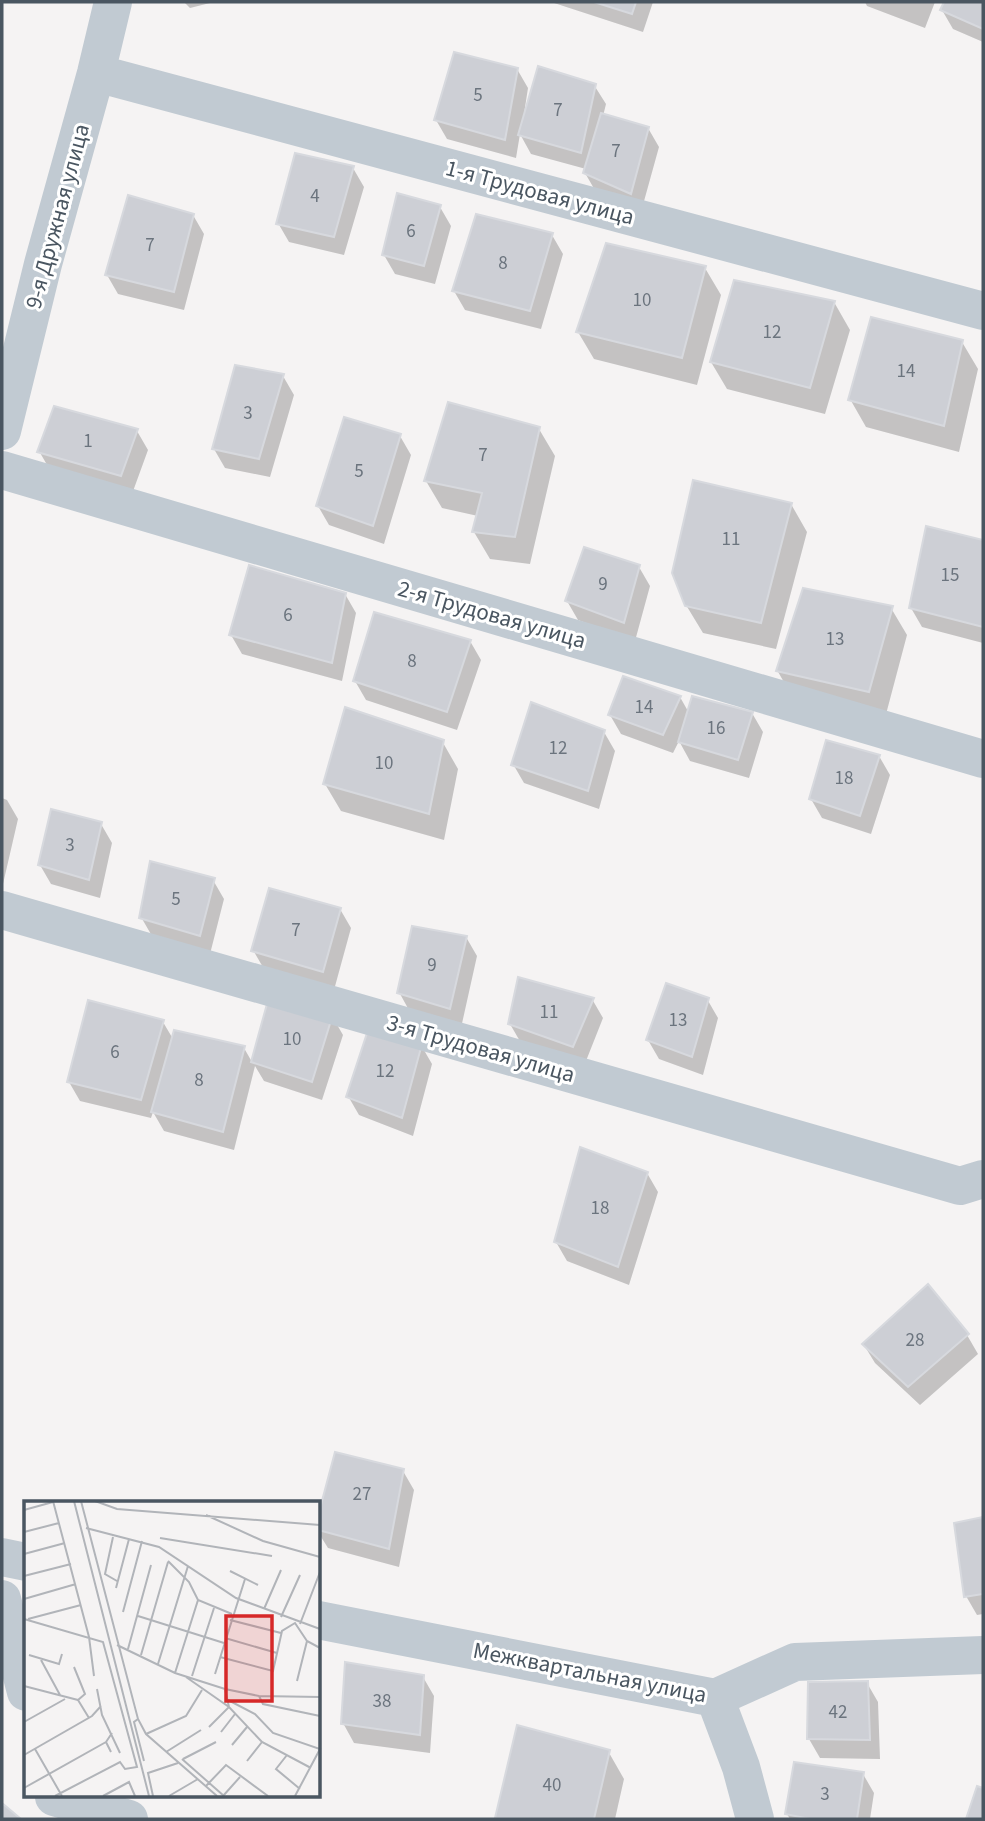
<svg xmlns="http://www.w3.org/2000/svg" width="985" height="1821" viewBox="0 0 985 1821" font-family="'Source Sans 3',sans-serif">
<rect width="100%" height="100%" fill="#f5f3f3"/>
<!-- shadow -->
<path fill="#0003" d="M 184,2 L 214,2 L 190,8 Z
M 551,2 L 653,2 L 643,32 Z
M 865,2 L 935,2 L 925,28 L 867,6 Z
M 946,2 L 983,2 L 983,42 L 953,29 L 942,10 Z
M 517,69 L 528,88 L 524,114 L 526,115 L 594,85 L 606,104 L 603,116 L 648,128 L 659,147 L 641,212 L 596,192 L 585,173 L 586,169 L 531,154 L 520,134 L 516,158 L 447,139 L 436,120 Z
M 353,168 L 364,187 L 344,255 L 289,242 L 278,223 Z
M 440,207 L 451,226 L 435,284 L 395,274 L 384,255 Z
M 193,215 L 204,234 L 184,310 L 118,294 L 107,275 Z
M 552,235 L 563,254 L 541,329 L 465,310 L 454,291 Z
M 705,268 L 721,295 L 697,385 L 594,359 L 578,332 Z
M 834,302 L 850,330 L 825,414 L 727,389 L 711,362 Z
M 962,342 L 978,369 L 959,452 L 866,427 L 850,399 Z
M 283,376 L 294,395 L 270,477 L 225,468 L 214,449 Z
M 539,429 L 555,456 L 530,564 L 490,559 L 474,532 L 478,516 L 442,508 L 426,481 Z
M 137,431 L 148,450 L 132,494 L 50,470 L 39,451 Z
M 400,436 L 411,455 L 384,544 L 329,525 L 318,506 Z
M 791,504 L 807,532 L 776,649 L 703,633 L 686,605 Z
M 927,528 L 983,541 L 983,643 L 922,627 L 911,608 Z
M 639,567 L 650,586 L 635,641 L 578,620 L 567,601 Z
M 345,594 L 356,613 L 342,681 L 242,654 L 231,635 Z
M 891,608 L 907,635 L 885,718 L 793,698 L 777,670 Z
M 470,641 L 481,660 L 457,730 L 366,700 L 355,681 Z
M 680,697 L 689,713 L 752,713 L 763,732 L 749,778 L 690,761 L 679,741 L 673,753 L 621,734 L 610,715 Z
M 604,732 L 615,751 L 599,809 L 524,783 L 513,764 Z
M 442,741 L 458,769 L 444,840 L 341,811 L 325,784 Z
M 879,756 L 890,775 L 871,834 L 822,818 L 811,799 Z
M 2,798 L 7,800 L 18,819 L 3,884 L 2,883 Z
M 101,824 L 112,843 L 100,898 L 51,884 L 40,865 Z
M 213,880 L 224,899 L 210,954 L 152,936 L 141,917 Z
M 340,909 L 351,928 L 334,990 L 264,969 L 253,950 Z
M 466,937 L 477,956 L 461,1028 L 410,1012 L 399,992 Z
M 592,999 L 603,1018 L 584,1066 L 521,1043 L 510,1024 Z
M 707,999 L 718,1018 L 703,1075 L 659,1059 L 648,1040 Z
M 332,1016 L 343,1035 L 322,1100 L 264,1081 L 255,1066 L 234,1150 L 164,1131 L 153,1112 L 151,1118 L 80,1101 L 69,1082 L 163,1022 L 173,1039 L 244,1048 L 252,1062 Z
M 421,1045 L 432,1064 L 413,1136 L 359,1115 L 348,1096 Z
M 647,1173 L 658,1192 L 629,1285 L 567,1261 L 556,1242 Z
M 928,1286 L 967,1335 L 978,1354 L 920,1405 L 875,1363 L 864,1345 Z
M 403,1471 L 414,1490 L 399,1567 L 328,1548 L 318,1532 L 318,1523 Z
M 983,1519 L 983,1614 L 977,1615 L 966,1596 L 956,1525 Z
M 423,1677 L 434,1696 L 430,1753 L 354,1743 L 343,1723 Z
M 867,1683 L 878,1702 L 880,1759 L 820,1758 L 809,1739 Z
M 608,1751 L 624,1779 L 615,1819 L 497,1819 L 496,1818 Z
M 863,1774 L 874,1793 L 870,1819 L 790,1819 L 787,1814 Z"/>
<!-- building -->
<path fill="#cdcfd5" stroke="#d7d9de" stroke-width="2" d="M 594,2 L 636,2 L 632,14 Z
M 944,2 L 983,2 L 983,29 L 940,10 Z
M 454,52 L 518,68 L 505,140 L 434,120 Z
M 538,66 L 596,84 L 581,153 L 518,135 Z
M 601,113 L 649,127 L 631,194 L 583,173 Z
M 295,153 L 354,166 L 334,237 L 276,224 Z
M 397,193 L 441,205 L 424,266 L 382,255 Z
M 128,195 L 194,214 L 174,292 L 105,275 Z
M 476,214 L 553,233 L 530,311 L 452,291 Z
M 606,243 L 706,266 L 682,358 L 576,332 Z
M 734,280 L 835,301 L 810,388 L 710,362 Z
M 871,317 L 963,340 L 944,426 L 848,400 Z
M 235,365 L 284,374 L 259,459 L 212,449 Z
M 448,402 L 540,427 L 515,537 L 472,532 L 482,493 L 424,481 Z
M 54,406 L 138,429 L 121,476 L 37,452 Z
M 344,417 L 401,434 L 373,526 L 316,506 Z
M 693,480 L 792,503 L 761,623 L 685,606 L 672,573 Z
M 926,526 L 983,540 L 983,627 L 909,608 Z
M 584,547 L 640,565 L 624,623 L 565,601 Z
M 249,565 L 346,593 L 332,663 L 229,635 Z
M 803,588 L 893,606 L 869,692 L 776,671 Z
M 374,612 L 471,640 L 447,712 L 353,681 Z
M 623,676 L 681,696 L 663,735 L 608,715 Z
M 692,696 L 753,712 L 738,760 L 678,742 Z
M 531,702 L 605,730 L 588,791 L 511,765 Z
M 345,707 L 444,740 L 429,814 L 323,784 Z
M 826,740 L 880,755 L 860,816 L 809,799 Z
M 51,809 L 102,822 L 89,880 L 38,865 Z
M 150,861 L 215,878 L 200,936 L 139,918 Z
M 269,888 L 341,908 L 323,972 L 251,951 Z
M 412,926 L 467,936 L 450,1009 L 397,993 Z
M 518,977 L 594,998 L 573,1047 L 508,1024 Z
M 666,983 L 709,998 L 692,1057 L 646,1040 Z
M 270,993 L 333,1014 L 312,1082 L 251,1062 Z
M 88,1000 L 164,1020 L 141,1100 L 67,1082 Z
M 369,1027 L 422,1044 L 402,1118 L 346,1097 Z
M 174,1030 L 245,1046 L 223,1132 L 151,1112 Z
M 580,1147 L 648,1172 L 618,1267 L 554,1242 Z
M 928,1284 L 969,1334 L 908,1387 L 862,1344 Z
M 335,1452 L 404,1469 L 389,1549 L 318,1530 L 318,1516 Z
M 983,1517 L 983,1594 L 964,1597 L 954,1523 Z
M 345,1662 L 424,1675 L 420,1735 L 341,1724 Z
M 868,1681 L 870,1740 L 807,1739 L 808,1682 Z
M 517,1725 L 610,1750 L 594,1819 L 495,1818 Z
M 794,1762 L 864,1772 L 857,1819 L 810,1819 L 785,1814 Z
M 977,1786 L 983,1788 L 983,1819 L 966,1819 Z
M 2,1803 L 21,1819 L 2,1819 Z"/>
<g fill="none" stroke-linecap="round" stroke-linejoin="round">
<!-- street -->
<path stroke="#c1cad2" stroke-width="38" d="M 96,73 L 983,311
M 2,431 L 43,264 L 96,73 L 113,2
M 2,470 L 983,759
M 2,910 L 960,1186 L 983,1179
M 2,1557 L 26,1562
M 2,1599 L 26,1692
M 318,1620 L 715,1698 L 795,1662 L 983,1655
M 715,1698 L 741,1767 L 755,1819
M 54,1797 L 129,1819"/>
</g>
<g text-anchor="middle" stroke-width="6" stroke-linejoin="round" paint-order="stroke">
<!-- number labels -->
<g font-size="19" fill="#6b747e">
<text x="478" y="101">5</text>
<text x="558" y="116">7</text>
<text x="616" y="157">7</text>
<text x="315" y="202">4</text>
<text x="411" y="237">6</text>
<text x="150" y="251">7</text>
<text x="503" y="269">8</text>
<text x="642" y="306">10</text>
<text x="772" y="338">12</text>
<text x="906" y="377">14</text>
<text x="248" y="419">3</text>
<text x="88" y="447">1</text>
<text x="483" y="461">7</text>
<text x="359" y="477">5</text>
<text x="731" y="545">11</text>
<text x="950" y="581">15</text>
<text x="603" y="590">9</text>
<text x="288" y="621">6</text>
<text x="835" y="645">13</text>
<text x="412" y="667">8</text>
<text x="644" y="713">14</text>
<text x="716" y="734">16</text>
<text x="558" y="754">12</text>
<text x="384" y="769">10</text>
<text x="844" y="784">18</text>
<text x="70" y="851">3</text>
<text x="176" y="905">5</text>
<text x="296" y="936">7</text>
<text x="432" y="971">9</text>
<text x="549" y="1018">11</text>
<text x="678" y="1026">13</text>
<text x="292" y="1045">10</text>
<text x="115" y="1058">6</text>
<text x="385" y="1077">12</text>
<text x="199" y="1086">8</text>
<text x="600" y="1214">18</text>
<text x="915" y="1346">28</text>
<text x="362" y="1500">27</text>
<text x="382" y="1707">38</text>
<text x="838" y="1718">42</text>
<text x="552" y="1791">40</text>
<text x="825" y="1800">3</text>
</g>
<!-- street labels -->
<g font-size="23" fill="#4a5661" stroke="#fff">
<text transform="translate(540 192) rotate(15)" y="8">1-я Трудовая улица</text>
<text transform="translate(57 216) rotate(-75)" y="8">9-я Дружная улица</text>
<text transform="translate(492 614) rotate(16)" y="8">2-я Трудовая улица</text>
<text transform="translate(481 1048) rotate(16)" y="8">3-я Трудовая улица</text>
<text transform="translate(590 1672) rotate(11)" y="8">Межквартальная улица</text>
</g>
</g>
<!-- overview -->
<g transform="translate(24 1501)">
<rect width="296" height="296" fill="#f5f3f3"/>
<path fill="none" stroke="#b1b4b9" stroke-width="2" d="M 29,0 L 65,136 L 70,175M 50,0 L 125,295M 57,0 L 114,218 L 122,233 L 193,295M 71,0 L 93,8 L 296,24M 0,9 L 29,1M 182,14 L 239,40 L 296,56M 62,27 L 135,46 L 212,97 L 296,128M 0,31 L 35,22M 89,36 L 81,73 L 93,80M 136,37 L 248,55M 0,53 L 41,42M 144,60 L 165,81 L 174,99 L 208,113M 206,70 L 234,84M 0,75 L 47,63M 92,87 L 105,38M 0,98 L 52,83M 240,108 L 257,69M 99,111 L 118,40M 114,115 L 200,142M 257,116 L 276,74M 0,118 L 79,141 L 113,266 L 101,268 L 96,261 L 31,295M 4,118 L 57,104M 206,119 L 257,132M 276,123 L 296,71M 201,137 L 253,152M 93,144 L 151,172 L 201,188 L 235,195 L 296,196M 104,148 L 127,64M 5,154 L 35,163 L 38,153M 117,154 L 144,61M 196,156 L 249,170 L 258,130 L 271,122 L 283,140 L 296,147M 17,159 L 36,194M 134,163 L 164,65M 50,166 L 61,193 L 54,199M 151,172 L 174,99M 191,173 L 221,78M 168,175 L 190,107M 162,176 L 205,206 L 238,241 L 287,267M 273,180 L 283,140M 0,185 L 54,199M 73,188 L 78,214 L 96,252M 235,195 L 239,203 L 296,215M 54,199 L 65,217M 204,199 L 231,213 L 249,232 L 296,248 L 271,295M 114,218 L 110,221 L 120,260M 0,221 L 41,198M 185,226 L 205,206 L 201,188M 197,231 L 211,213M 122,233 L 162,215 L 178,189M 208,244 L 223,226M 11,248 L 38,295M 87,251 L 82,241 L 88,232M 142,251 L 177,229M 0,254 L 68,215 L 77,205M 263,254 L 252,268 L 276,288M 158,258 L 200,295M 159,258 L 192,241M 223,260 L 238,241M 182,285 L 202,264 L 244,295M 0,287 L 82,241M 79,295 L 105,281 L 111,295M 129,295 L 124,272 L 154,262M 145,295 L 174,278M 199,295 L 216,276"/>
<path fill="#d62828" fill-opacity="0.15" stroke="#d62828" stroke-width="3.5" d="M 202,115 L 248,115 L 248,200 L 202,200 Z"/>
<rect width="296" height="296" fill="none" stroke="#4a5661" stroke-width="3.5"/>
</g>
<!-- border -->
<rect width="985" height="1821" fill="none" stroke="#4a5661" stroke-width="7"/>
</svg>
